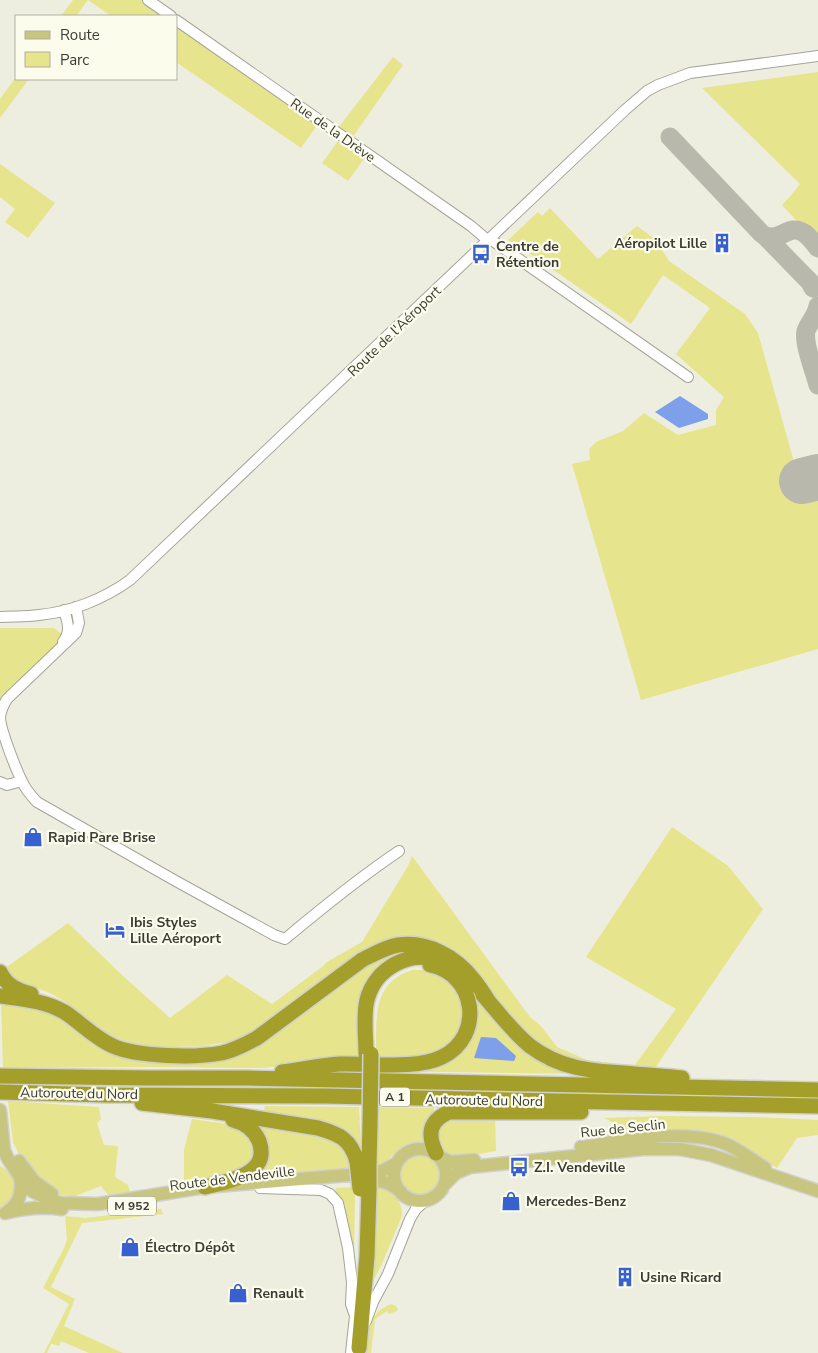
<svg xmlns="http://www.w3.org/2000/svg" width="818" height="1353" viewBox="0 0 818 1353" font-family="'Nunito Sans',sans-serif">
<rect width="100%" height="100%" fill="#eeeee0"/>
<!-- green -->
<path fill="#e6e48c" d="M 73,0 L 157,0 L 323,117 L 301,148 L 176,62 L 176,16 L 111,16 L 88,0 L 76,16 L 61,16 Z
M 393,57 L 403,65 L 352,138 L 338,128 Z
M 818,72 L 818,244 L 782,205 L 793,193 L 800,184 L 702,88 Z
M 16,77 L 16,79 L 29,79 L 0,118 L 0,99 Z
M 338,141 L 364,159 L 348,181 L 322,163 Z
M 0,164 L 55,203 L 28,238 L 5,222 L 15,209 L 0,197 Z
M 550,208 L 598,259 L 637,226 L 655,239 L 669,261 L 745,314 L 758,333 L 804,498 L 818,494 L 818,649 L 641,700 L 572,464 L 590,460 L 589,449 L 596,442 L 623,431 L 644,413 L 678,435 L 716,425 L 716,410 L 724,397 L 676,354 L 710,308 L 663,275 L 631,324 L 519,246 L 514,244 L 508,240 L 538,212 L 542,216 Z
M 0,628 L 54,628 L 63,635 C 48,659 22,676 2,695 L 0,700 Z
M 672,827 L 728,866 L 763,909 L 655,1068 L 582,1064 L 557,1056 L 535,1043 L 517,1025 L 480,976 L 461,957 L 377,946 L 352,957 L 260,1027 L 234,1041 L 203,1046 L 171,1047 L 136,1045 L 108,1034 L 64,1001 L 48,992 L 14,982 L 4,969 L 68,923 L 123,976 L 170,1018 L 227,975 L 272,1004 L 322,967 L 327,962 L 362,942 L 408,866 L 412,856 L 530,1017 L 541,1026 L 557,1047 L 587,1060 L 634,1066 L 676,1009 L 586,957 Z
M 417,950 L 380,967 L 361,1059 L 262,1068 L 152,1067 L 3,1068 L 1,1002 L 23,1004 L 62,1018 L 91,1040 L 200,1060 L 277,1029 L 384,954 Z
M 412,970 L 430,970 L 447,978 L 461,997 L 464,1022 L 452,1044 L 430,1056 L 376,1059 C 377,1023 370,983 412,970 Z
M 459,976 L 479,995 L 502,1023 L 582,1074 L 378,1071 L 411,1068 L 469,1037 Z
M 8,1101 L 99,1107 L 101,1119 L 97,1123 L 104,1145 L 118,1146 L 115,1177 L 128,1185 L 130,1193 C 114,1196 111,1201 101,1186 L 73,1197 L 57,1194 L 38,1181 L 21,1159 L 13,1142 Z
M 265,1106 L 359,1107 L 361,1147 L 357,1149 L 263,1115 Z
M 375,1107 L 434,1108 L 426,1142 L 410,1143 L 405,1145 L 385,1162 L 374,1167 Z
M 660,1116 L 755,1117 L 818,1120 L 818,1135 L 797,1138 L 777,1168 L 730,1140 L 708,1133 L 678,1131 L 638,1135 L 604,1118 Z
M 449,1118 L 495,1118 L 496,1151 C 482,1153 448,1163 440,1148 C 437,1143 438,1134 437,1128 Z
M 192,1119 L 221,1123 L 236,1127 L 247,1135 L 253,1144 L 254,1154 L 250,1164 L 233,1175 L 184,1185 L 184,1150 Z
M 259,1124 L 318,1133 L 344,1146 L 351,1169 L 254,1178 L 257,1127 Z
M399 1175a21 21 0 1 1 42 0a21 21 0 1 1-42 0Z
M 0,1166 C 20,1176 18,1198 0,1209 Z
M 354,1187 L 355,1195 L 354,1251 L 351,1249 C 349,1230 347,1210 335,1193 L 336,1188 Z
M 379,1187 C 382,1188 388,1189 391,1191 C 399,1196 402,1207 402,1216 L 381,1266 L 370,1287 L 374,1189 Z
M 161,1209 L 163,1214 L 82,1223 L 51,1287 L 75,1299 L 64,1326 L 123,1353 L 89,1353 L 61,1341 L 59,1346 L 53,1344 L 51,1344 L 47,1353 L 44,1353 L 69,1304 L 43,1288 L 64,1248 L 67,1240 L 65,1216 L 85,1218 Z
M 391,1304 L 396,1306 L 398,1309 L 397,1311 L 389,1314 L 387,1311 L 375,1319 L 371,1353 L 365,1353 C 368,1331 368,1313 391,1304 Z"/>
<!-- water -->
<path fill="#7e9fe9" d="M 680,396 L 708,414 L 708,419 L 679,428 L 655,412 Z
M 481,1037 L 496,1038 L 516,1056 L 514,1061 L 474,1058 Z"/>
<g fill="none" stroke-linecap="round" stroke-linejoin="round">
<!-- taxiway -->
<path stroke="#b8b8ad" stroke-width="19" d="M 670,137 L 762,234 C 780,245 788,222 804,233 C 809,236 814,243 818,248
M 765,236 L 810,282 L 813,288
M 818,306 C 816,316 809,323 806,331 C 803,343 815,373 818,385"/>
<!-- runway -->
<path stroke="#b8b8ad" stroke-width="46" d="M 802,481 L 818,477"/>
<defs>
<path id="minor" d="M 148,0 L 171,16
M 176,20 L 471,226 L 485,238 L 493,241 L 688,377
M 76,607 L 79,623 L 76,633 L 7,699 C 4,704 1,710 0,717 C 0,729 19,779 27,790 C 30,794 33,798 37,802 L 174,880 L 274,935 L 285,939 C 322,908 359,878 399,851
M 0,617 C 13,616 26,617 39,615 C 71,612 104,599 130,580 L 625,110 L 647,91 L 658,85 L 690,73 L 818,56
M 63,642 C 71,631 68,623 64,610
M 0,782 L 7,785 L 22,781
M 260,1188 L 321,1190 L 330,1194 L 338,1203 L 348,1248 L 352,1282 L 351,1304 L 355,1316 L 351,1353
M 366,1321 L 373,1302 L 388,1274 L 410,1219 L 416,1209 L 426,1200"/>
<path id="major" d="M 0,1110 L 4,1150 L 8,1159 L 18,1174 L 23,1183 L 32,1191 L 53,1201 L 62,1203 L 98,1204 L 205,1187 L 372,1173 L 382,1171 L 397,1163
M 581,1147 C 595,1146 609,1142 623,1140 C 653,1136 697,1132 726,1144 C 740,1150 752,1160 765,1168
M394 1175a26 26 0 1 1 52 0a26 26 0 1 1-52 0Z
M 440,1157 L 451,1162 L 474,1160
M 19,1161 L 34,1181 L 52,1194
M 362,1181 C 379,1180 387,1180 401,1192
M 444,1185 L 456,1173 L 470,1167 L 643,1149 L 679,1149 L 711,1155 L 818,1191
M 7,1212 C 19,1204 23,1192 20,1178
M 5,1213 C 24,1208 42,1206 62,1209"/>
<path id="highway" d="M 0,972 C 7,986 17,990 31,994
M 483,995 C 498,1012 512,1031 530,1046 C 559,1068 589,1071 624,1073 C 643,1075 662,1076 682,1078
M 0,996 C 23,999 46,1001 66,1013 C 82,1024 95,1038 113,1046 C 137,1057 196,1058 222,1053 C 235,1050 246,1044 257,1038 L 362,960 C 374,954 386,947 398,945 C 428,941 456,957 473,979 C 479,986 484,994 489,1002
M 366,1054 C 366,1038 363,1016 367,1000 C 375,968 411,948 442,962
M 282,1072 C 301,1070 320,1065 340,1064 C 369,1063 416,1070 442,1057 C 485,1036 476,974 430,965
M 0,1076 L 148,1078 L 247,1078 L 818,1090
M 0,1092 C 36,1093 71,1094 107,1095 C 179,1095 252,1095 325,1096 C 489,1099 654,1104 818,1106
M 142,1103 L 212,1111 L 318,1128 C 339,1134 351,1139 357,1162
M 436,1153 C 427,1134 429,1121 449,1112 L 581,1112
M 369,1163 L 370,1126
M 205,1187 C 228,1181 271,1175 259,1141 C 254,1129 245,1123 233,1120
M 359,1348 L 367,1256 L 369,1188"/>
</defs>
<!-- minor casing -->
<use href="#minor" stroke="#a4a497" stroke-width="12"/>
<!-- major casing -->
<use href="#major" stroke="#d0d0cf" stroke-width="15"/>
<!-- highway casing -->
<use href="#highway" stroke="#d0d0cf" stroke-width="18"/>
<!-- minor -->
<use href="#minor" stroke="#fff" stroke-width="10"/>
<!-- major -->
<use href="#major" stroke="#c8c57f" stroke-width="12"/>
<!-- highway -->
<use href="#highway" stroke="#a49f2a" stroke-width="15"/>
<defs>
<path id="highway-bridge" d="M 370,1126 L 371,1054
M 357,1162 L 360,1189
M 369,1188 L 369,1163"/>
</defs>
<!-- highway-bridge casing -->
<use href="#highway-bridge" stroke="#d0d0cf" stroke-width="18" stroke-linecap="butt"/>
<!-- highway-bridge -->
<use href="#highway-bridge" stroke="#a49f2a" stroke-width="15"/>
</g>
<!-- icons -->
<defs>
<symbol id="building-bare" viewBox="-9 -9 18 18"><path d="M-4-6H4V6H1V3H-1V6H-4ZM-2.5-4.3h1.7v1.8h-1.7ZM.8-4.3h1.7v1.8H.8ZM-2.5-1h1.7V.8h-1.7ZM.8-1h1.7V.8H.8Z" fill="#3860d0" stroke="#fcfced" stroke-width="2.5" paint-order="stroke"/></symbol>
<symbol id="bus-bare" viewBox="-9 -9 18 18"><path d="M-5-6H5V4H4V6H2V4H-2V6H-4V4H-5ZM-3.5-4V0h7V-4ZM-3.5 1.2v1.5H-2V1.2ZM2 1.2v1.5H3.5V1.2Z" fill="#3860d0" stroke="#fcfced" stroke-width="2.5" paint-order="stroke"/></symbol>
<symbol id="shop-bare" viewBox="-9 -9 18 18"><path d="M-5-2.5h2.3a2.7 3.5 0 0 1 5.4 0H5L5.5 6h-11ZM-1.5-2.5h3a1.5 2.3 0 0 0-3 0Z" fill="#3860d0" stroke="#fcfced" stroke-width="2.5" paint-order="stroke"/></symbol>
<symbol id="hotel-bare" viewBox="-9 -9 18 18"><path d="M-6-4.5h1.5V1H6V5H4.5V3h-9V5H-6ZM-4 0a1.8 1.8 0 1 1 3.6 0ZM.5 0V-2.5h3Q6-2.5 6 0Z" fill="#3860d0" stroke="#fcfced" stroke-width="2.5" paint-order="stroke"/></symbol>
</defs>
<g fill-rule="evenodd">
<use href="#building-bare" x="708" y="229" width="28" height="28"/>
<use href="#bus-bare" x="467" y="240" width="28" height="28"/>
<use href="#shop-bare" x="19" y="823" width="28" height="28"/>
<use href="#hotel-bare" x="101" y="916" width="28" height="28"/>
<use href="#bus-bare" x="505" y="1153" width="28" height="28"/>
<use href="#shop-bare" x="497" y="1187" width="28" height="28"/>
<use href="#shop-bare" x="116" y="1233" width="28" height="28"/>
<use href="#building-bare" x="611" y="1263" width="28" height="28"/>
<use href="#shop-bare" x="224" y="1279" width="28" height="28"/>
</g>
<g text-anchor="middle" stroke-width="4.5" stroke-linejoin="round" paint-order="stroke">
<!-- shield labels -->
<g fill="#fcfced" stroke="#76766d" stroke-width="1">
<rect x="380" y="1087.5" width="30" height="19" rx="4"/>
<rect x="108" y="1196.5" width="48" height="19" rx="4"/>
</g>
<g font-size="12" font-weight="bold" fill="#3c3c36">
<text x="395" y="1101">A 1</text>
<text x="132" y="1210">M 952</text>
</g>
<!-- street labels -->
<g font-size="14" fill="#3c3c36" stroke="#fcfced">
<text transform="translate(333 130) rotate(35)" y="5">Rue de la Drève</text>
<text transform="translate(394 331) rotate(-44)" y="5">Route de l'Aéroport</text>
<text transform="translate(79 1093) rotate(1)" y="5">Autoroute du Nord</text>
<text transform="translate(484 1100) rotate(1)" y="5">Autoroute du Nord</text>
<text transform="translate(623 1128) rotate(-6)" y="5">Rue de Seclin</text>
<text transform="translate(232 1178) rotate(-7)" y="5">Route de Vendeville</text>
</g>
<!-- poi labels -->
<g font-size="14" font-weight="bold" fill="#3c3c36" stroke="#fcfced" text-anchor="start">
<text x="707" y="248" text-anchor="end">Aéropilot Lille</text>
<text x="496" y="251">Centre de<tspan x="496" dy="16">Rétention</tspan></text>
<text x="48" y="842">Rapid Pare Brise</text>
<text x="130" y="927">Ibis Styles<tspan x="130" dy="16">Lille Aéroport</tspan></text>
<text x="534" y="1172">Z.I. Vendeville</text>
<text x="526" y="1206">Mercedes-Benz</text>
<text x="145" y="1252">Électro Dépôt</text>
<text x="640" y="1282">Usine Ricard</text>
<text x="253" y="1298">Renault</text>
</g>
</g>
<!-- legend -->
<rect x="15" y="15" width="162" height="65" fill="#fcfced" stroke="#afafa4"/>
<rect x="25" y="31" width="25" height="8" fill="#c8c57f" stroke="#afafa4"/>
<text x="60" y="40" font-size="15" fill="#3c3c36">Route</text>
<rect x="25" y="52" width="25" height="15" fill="#e6e48c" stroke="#afafa4"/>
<text x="60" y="65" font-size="15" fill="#3c3c36">Parc</text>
</svg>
